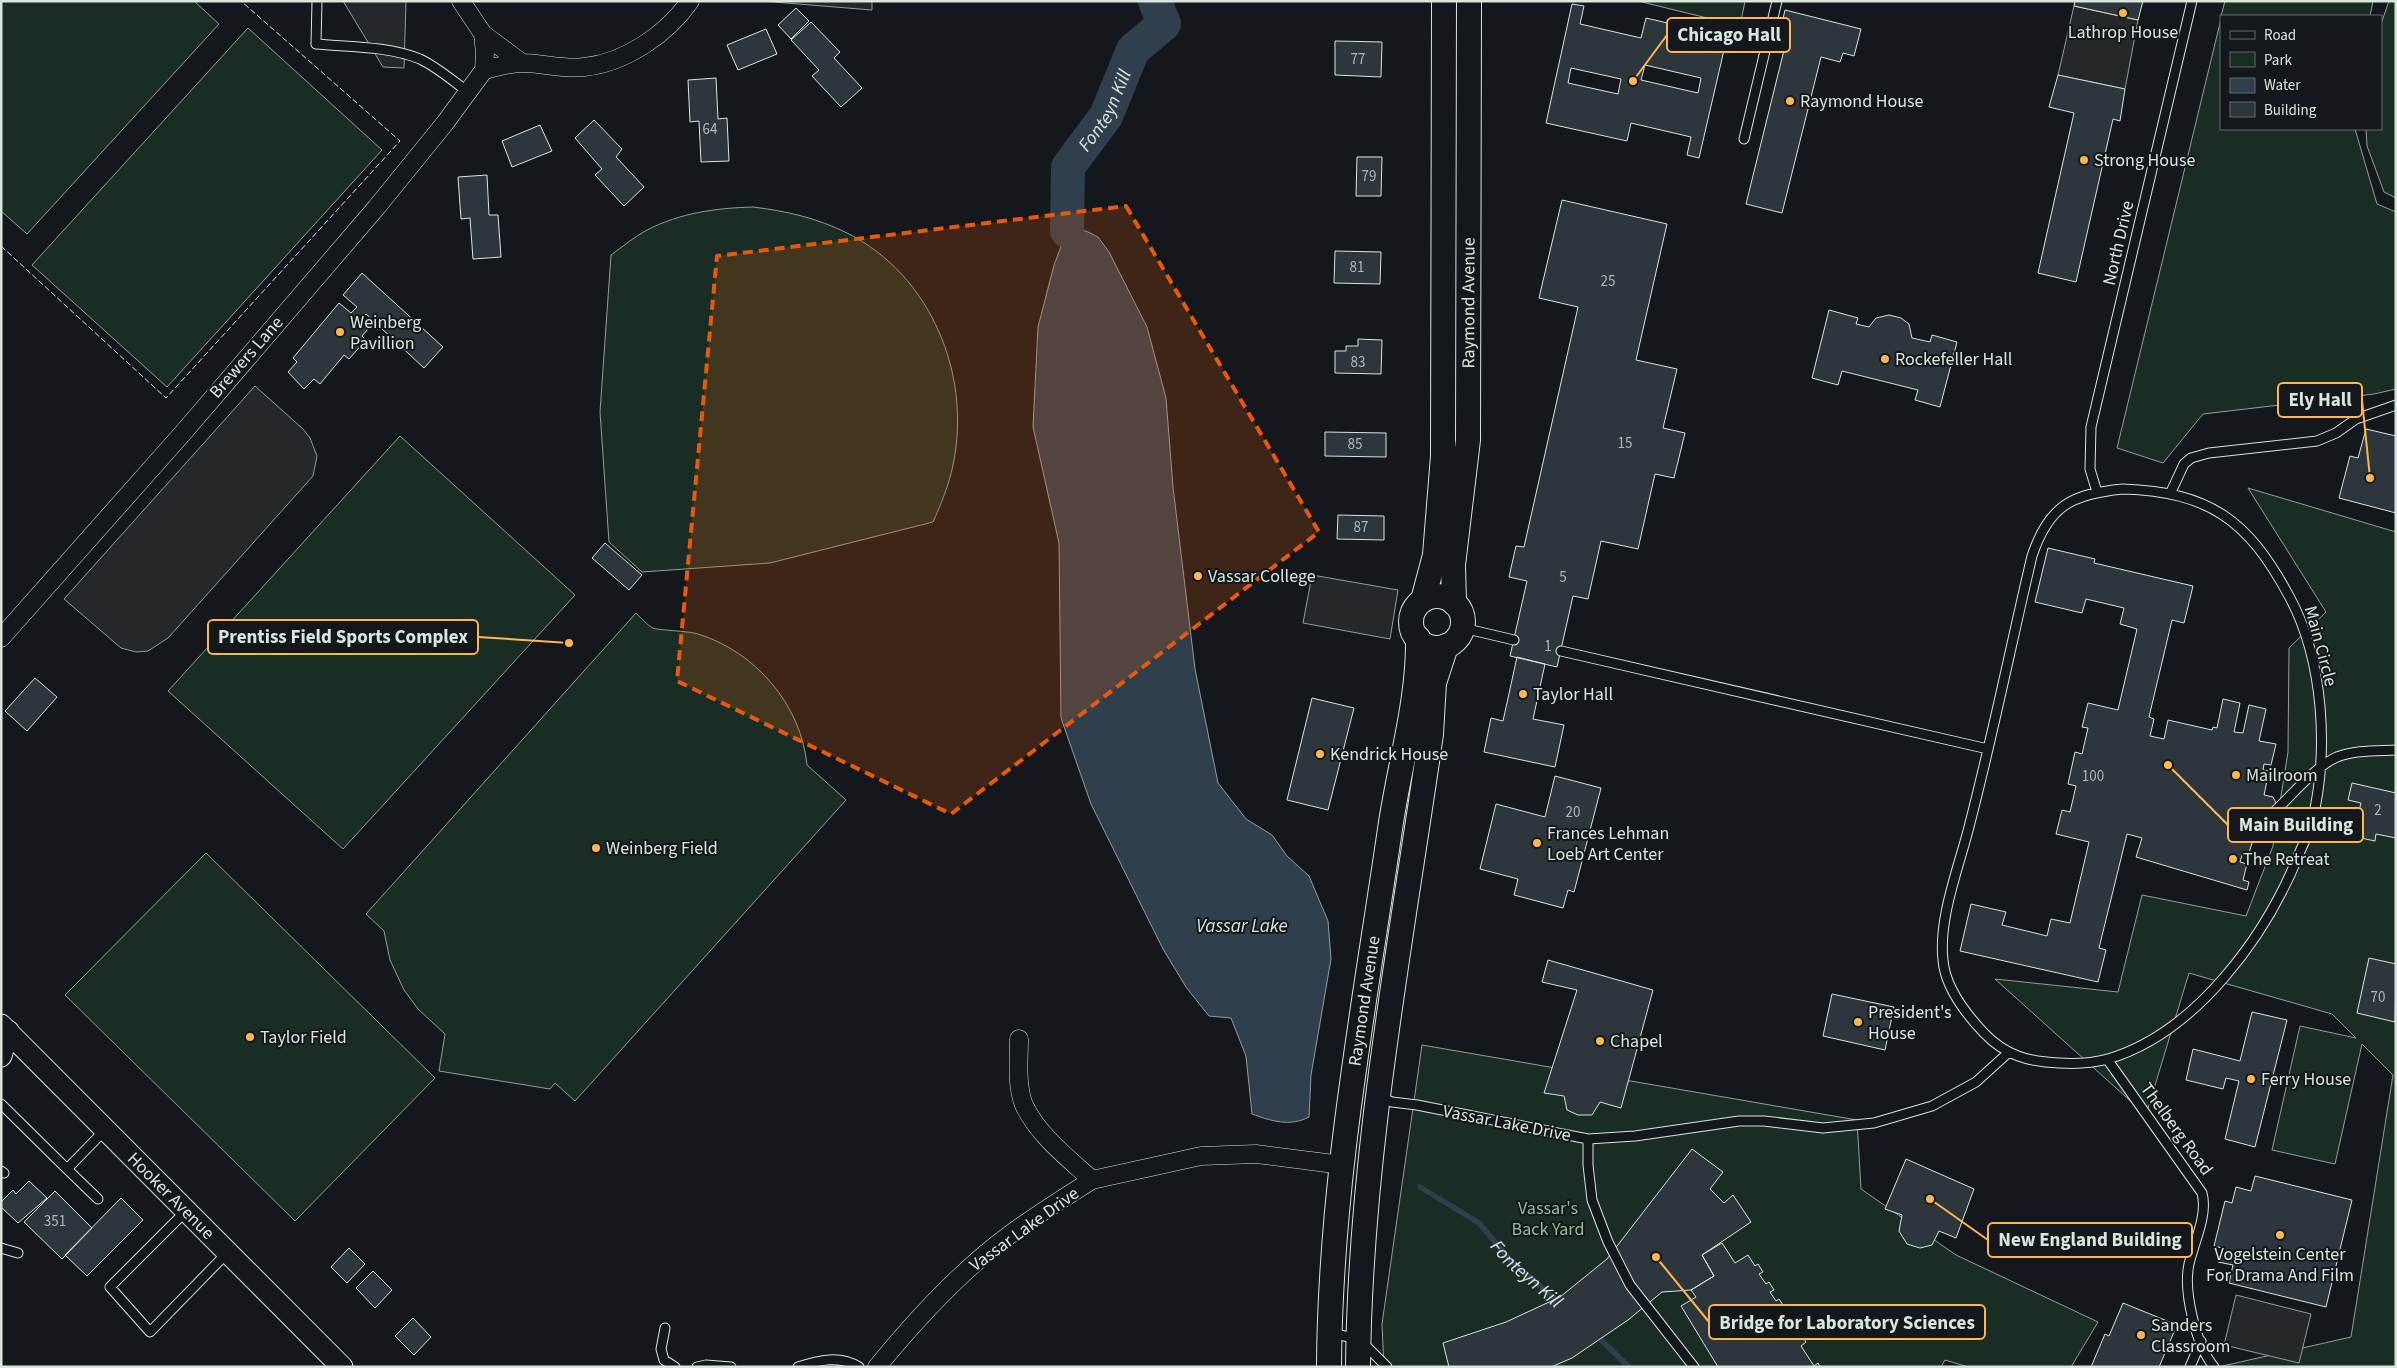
<svg xmlns="http://www.w3.org/2000/svg" width="2397" height="1368" viewBox="0 0 2397 1368" font-family="'Source Sans 3',sans-serif">
<rect width="100%" height="100%" fill="#14181c"/>
<!-- green -->
<path fill="#1a2d24" stroke="#939e99" d="M 1,1 L 194,1 L 219,24 L 27,234 L 1,211 Z
M 1638,1 L 1745,1 L 1740,26 Z
M 2225,1 L 2373,1 L 2370,16 L 2221,16 Z
M 2389,1 L 2396,1 L 2396,198 L 2384,192 L 2367,146 L 2366,129 L 2381,129 L 2381,24 Z
M 2221,19 L 2221,129 L 2355,129 L 2377,204 L 2396,212 L 2396,389 L 2374,394 L 2203,414 L 2163,463 L 2117,448 Z
M 248,28 L 382,150 L 167,387 L 32,265 Z
M 753,207 C 786,211 817,218 847,233 C 931,275 972,375 953,465 C 949,485 941,504 933,522 L 770,563 L 642,572 L 609,542 L 600,412 L 611,255 C 622,247 634,237 647,230 C 680,213 716,208 753,207 Z
M 400,436 L 575,595 L 343,849 L 168,691 Z
M 2248,488 L 2396,532 L 2396,1367 L 2218,1367 L 2351,1337 L 2393,1075 L 2362,1044 L 2335,1164 L 2272,1150 L 2300,1026 L 2356,1038 L 2332,1014 L 2189,973 L 2146,1115 L 1995,979 L 2118,992 L 2142,895 L 2246,916 L 2273,846 L 2288,752 L 2289,648 L 2326,612 Z
M 636,613 C 641,618 647,625 653,628 C 655,630 689,631 698,634 C 756,652 801,705 807,765 L 846,800 L 575,1101 L 555,1083 L 550,1089 L 439,1071 L 445,1034 L 418,1009 L 404,990 L 390,960 L 384,931 L 366,914 Z
M 206,853 L 435,1078 L 295,1221 L 65,995 Z
M 1422,1045 L 1857,1120 L 1861,1189 L 1956,1255 L 2098,1322 L 2071,1367 L 1968,1367 L 1945,1360 L 1941,1367 L 1384,1367 L 1382,1324 Z"/>
<!-- parking -->
<path fill="#24282b" stroke="#939e99" d="M 343,1 L 406,1 L 404,68 L 383,67 Z
M 761,1 L 872,1 L 872,10 Z
M 2074,6 L 2138,20 L 2125,89 L 2058,75 Z
M 255,386 L 303,429 L 310,438 L 317,456 L 313,476 L 168,638 L 148,651 L 136,652 L 121,648 L 64,599 Z
M 1312,575 L 1398,590 L 1390,639 L 1303,623 Z
M 2236,1295 L 2311,1314 L 2299,1363 L 2224,1345 Z"/>
<!-- water -->
<path fill="#2f3f4d" stroke="#939e99" d="M 1067,231 L 1086,231 L 1098,237 L 1109,252 L 1147,327 L 1166,398 L 1173,487 L 1195,669 L 1218,783 L 1246,819 L 1272,835 L 1287,856 L 1309,876 L 1328,921 L 1331,959 L 1311,1075 L 1309,1117 C 1290,1127 1271,1121 1252,1114 L 1246,1056 L 1231,1018 L 1209,1016 L 1186,987 L 1163,949 L 1091,804 L 1061,718 L 1059,543 L 1033,427 L 1038,327 L 1054,265 Z"/>
<g fill="none" stroke-linecap="round" stroke-linejoin="round">
<!-- stream -->
<g stroke="#2f3f4d" stroke-width="5.5">
<path id="s1" d="M 1420,1187 L 1479,1223 L 1510,1260 L 1561,1304"/>
<path d="M 1596,1335 L 1629,1367"/>
</g>
<!-- river -->
<path stroke="#2f3f4d" stroke-width="34" id="s2" d="M 1067,231 L 1068,167 L 1106,116 L 1133,50 L 1164,24 L 1155,1"/>
</g>
<!-- building -->
<path fill="#2c363c" stroke="#d8e6dc" fill-rule="evenodd" d="M 2075,1 L 2143,1 L 2138,20 L 2074,6 Z
M 1572,4 L 1584,6 L 1580,24 L 1641,38 L 1646,18 L 1727,37 L 1699,158 L 1687,155 L 1691,137 L 1631,123 L 1627,141 L 1546,123 ZM 1645,65 L 1701,78 L 1698,93 L 1641,80 ZM 1571,68 L 1621,79 L 1618,94 L 1568,83 Z
M 796,8 L 809,21 L 791,39 L 778,25 Z
M 1785,10 L 1861,29 L 1854,56 L 1843,53 L 1840,62 L 1821,57 L 1782,213 L 1746,204 L 1786,42 L 1778,40 Z
M 811,22 L 840,52 L 834,58 L 862,88 L 841,107 L 812,76 L 819,70 L 791,40 Z
M 766,29 L 777,54 L 738,70 L 727,45 Z
M 1335,41 L 1382,42 L 1381,77 L 1335,75 Z
M 2058,75 L 2125,89 L 2120,121 L 2113,119 L 2076,282 L 2038,273 L 2074,113 L 2049,107 Z
M 716,78 L 718,119 L 727,118 L 729,161 L 701,162 L 699,121 L 690,122 L 688,80 Z
M 594,120 L 622,149 L 616,157 L 644,187 L 624,206 L 595,175 L 602,169 L 575,138 Z
M 540,125 L 552,151 L 512,167 L 502,141 Z
M 1357,157 L 1382,157 L 1381,196 L 1356,196 Z
M 487,175 L 489,215 L 498,215 L 501,257 L 473,259 L 470,218 L 461,219 L 458,177 Z
M 1562,200 L 1667,224 L 1636,360 L 1677,369 L 1663,428 L 1685,433 L 1674,478 L 1655,474 L 1638,549 L 1601,541 L 1588,599 L 1573,596 L 1557,667 L 1510,656 L 1527,581 L 1509,577 L 1516,546 L 1524,547 L 1578,307 L 1539,298 Z
M 1335,251 L 1381,252 L 1380,284 L 1334,283 Z
M 362,273 L 443,347 L 424,368 L 366,314 L 360,321 L 368,329 L 362,336 L 366,340 L 349,359 L 344,355 L 320,384 L 314,379 L 304,389 L 288,372 L 297,362 L 293,358 L 339,303 L 351,313 L 357,307 L 343,295 Z
M 1829,310 L 1858,318 L 1856,324 L 1869,327 L 1876,318 L 1889,315 L 1901,318 L 1909,324 L 1912,338 L 1930,342 L 1932,335 L 1957,342 L 1940,407 L 1915,400 L 1918,390 L 1842,371 L 1838,385 L 1812,378 Z
M 1358,339 L 1382,340 L 1381,374 L 1335,373 L 1335,351 L 1346,351 L 1346,346 L 1358,346 Z
M 2366,429 L 2396,436 L 2396,513 L 2339,498 L 2350,456 L 2358,458 Z
M 1325,432 L 1386,433 L 1386,457 L 1325,456 Z
M 1338,515 L 1384,516 L 1384,540 L 1337,539 Z
M 605,543 L 642,575 L 629,590 L 592,558 Z
M 2048,548 L 2095,559 L 2094,563 L 2193,586 L 2184,623 L 2172,620 L 2149,717 L 2154,719 L 2150,736 L 2164,739 L 2168,720 L 2212,730 L 2213,727 L 2217,728 L 2223,699 L 2240,703 L 2234,732 L 2243,733 L 2249,705 L 2266,709 L 2259,741 L 2276,744 L 2271,765 L 2264,764 L 2263,770 L 2269,771 L 2264,795 L 2273,797 L 2277,805 L 2269,810 L 2273,818 L 2267,821 L 2272,830 L 2264,835 L 2261,832 L 2255,833 L 2249,853 L 2243,852 L 2240,862 L 2247,864 L 2243,880 L 2249,882 L 2247,890 L 2136,857 L 2142,838 L 2127,834 L 2099,948 L 2106,950 L 2098,982 L 1960,951 L 1971,904 L 2006,912 L 2002,925 L 2047,936 L 2051,919 L 2070,923 L 2089,842 L 2056,834 L 2062,810 L 2070,812 L 2076,786 L 2068,784 L 2075,752 L 2082,754 L 2088,728 L 2082,727 L 2088,703 L 2118,710 L 2137,629 L 2120,624 L 2124,608 L 2086,599 L 2082,613 L 2035,602 Z
M 1517,657 L 1545,664 L 1533,719 L 1564,725 L 1555,767 L 1484,752 L 1491,718 L 1503,721 Z
M 35,678 L 57,697 L 27,731 L 5,711 Z
M 1312,698 L 1354,708 L 1328,810 L 1287,800 Z
M 1555,776 L 1601,788 L 1574,892 L 1568,890 L 1563,908 L 1514,895 L 1518,879 L 1480,869 L 1496,804 L 1545,817 Z
M 2352,783 L 2396,793 L 2396,838 L 2376,834 L 2375,841 L 2361,838 L 2362,833 L 2354,831 L 2361,803 L 2348,800 Z
M 2369,958 L 2396,964 L 2395,1022 L 2357,1013 Z
M 1548,960 L 1653,990 L 1621,1108 L 1600,1102 L 1592,1115 L 1578,1115 L 1567,1110 L 1564,1096 L 1544,1093 L 1577,990 L 1542,982 Z
M 1832,994 L 1894,1007 L 1885,1050 L 1823,1036 Z
M 2252,1012 L 2287,1020 L 2255,1147 L 2225,1139 L 2239,1081 L 2226,1078 L 2223,1089 L 2186,1080 L 2193,1049 L 2240,1061 Z
M 1692,1149 L 1723,1172 L 1710,1189 L 1724,1203 L 1733,1195 L 1751,1222 L 1702,1255 L 1714,1276 L 1691,1290 L 1662,1292 L 1628,1320 L 1572,1358 L 1551,1367 L 1449,1367 L 1443,1343 L 1506,1322 L 1560,1297 L 1607,1259 Z
M 1906,1159 L 1974,1189 L 1956,1238 L 1939,1231 L 1932,1245 L 1920,1248 L 1907,1244 L 1899,1231 L 1902,1215 L 1885,1209 Z
M 2255,1176 L 2352,1200 L 2326,1307 L 2229,1283 L 2233,1265 L 2218,1262 L 2222,1248 L 2214,1246 L 2225,1201 L 2232,1203 L 2236,1187 L 2251,1191 Z
M 29,1181 L 47,1198 L 18,1223 L 1,1207 L 1,1202 L 13,1190 L 16,1194 Z
M 55,1191 L 92,1228 L 62,1259 L 24,1222 Z
M 121,1198 L 143,1220 L 87,1276 L 65,1255 Z
M 1722,1243 L 1735,1263 L 1748,1255 L 1755,1266 L 1758,1264 L 1763,1272 L 1759,1274 L 1766,1284 L 1769,1282 L 1774,1290 L 1770,1292 L 1776,1301 L 1779,1299 L 1785,1308 L 1782,1310 L 1795,1325 L 1793,1327 L 1799,1337 L 1802,1335 L 1806,1342 L 1801,1346 L 1814,1366 L 1818,1363 L 1820,1367 L 1718,1367 L 1681,1306 L 1696,1297 L 1691,1290 L 1714,1276 L 1702,1255 Z
M 349,1248 L 365,1264 L 347,1283 L 331,1267 Z
M 373,1271 L 392,1290 L 375,1308 L 356,1288 Z
M 2123,1303 L 2177,1325 L 2159,1367 L 2091,1367 L 2105,1334 L 2109,1336 Z
M 413,1318 L 431,1337 L 414,1355 L 395,1336 Z"/>
<g fill="none" stroke-linecap="round" stroke-linejoin="round">
<defs>
<path id="service" d="M 317,1 L 316,44 C 350,47 388,46 420,59 C 437,67 453,81 468,92
M 1744,139 L 1777,1
M 2123,489 C 2210,492 2248,520 2289,596 C 2324,660 2329,752 2312,822 C 2309,833 2303,844 2299,854 C 2266,936 2196,1033 2108,1059 C 2093,1063 2074,1064 2059,1063 C 2028,1062 2005,1055 1984,1033 C 1966,1014 1945,987 1943,960 C 1938,918 1960,864 1970,823 C 1993,734 2011,645 2032,556 C 2049,505 2072,494 2123,489 Z
M 2097,492 L 2090,469 L 2091,427 L 2192,1
M 2170,494 L 2184,464 L 2191,458 L 2209,453 L 2317,441 L 2336,433 L 2356,419 L 2396,405
M 1463,628 L 1514,640
M 1561,651 L 1988,749
M 2275,811 C 2292,795 2316,766 2337,757 C 2355,750 2377,751 2396,750
M 2107,1059 L 2202,1193 C 2208,1215 2194,1242 2189,1264 C 2183,1292 2196,1345 2214,1367
M 1379,1097 L 1392,1102 L 1417,1105 L 1588,1139 L 1588,1165 L 1592,1200 L 1608,1242 L 1630,1285 L 1694,1367
M 1,1104 L 67,1169 L 106,1129
M 1588,1139 L 1635,1136 L 1739,1121 L 1764,1121 L 1823,1128 L 1874,1123 L 1932,1106 L 1976,1082 L 2008,1053
M 67,1169 L 98,1199
M 1,1171 L 4,1173
M 187,1210 L 110,1287 L 150,1332 L 227,1253
M 1,1248 L 18,1253
M 665,1328 L 661,1349 L 664,1360 L 675,1367
M 1330,1333 L 1359,1339 L 1387,1367
M 697,1367 L 706,1365 L 731,1367
M 798,1367 C 819,1360 840,1355 859,1367
M 2190,1367 L 2201,1341"/>
<path id="minor" d="M 461,1 L 483,34 L 522,63
M 484,70 C 497,67 510,63 522,63 C 543,63 564,70 584,67 C 625,63 667,34 690,1
M 1,638 L 182,434 L 376,208 L 445,123 L 484,70 L 485,53 L 483,34
M 1019,1039 C 1019,1059 1016,1085 1024,1105 C 1038,1135 1068,1158 1092,1180 L 1201,1156 L 1256,1154 L 1342,1165
M 877,1367 C 917,1318 961,1270 1012,1233 C 1038,1214 1065,1197 1092,1180"/>
<g id="tertiary">
<path id="s3" d="M 1,1025 L 342,1367"/>
<path d="M 1,1056 L 8,1031"/>
</g>
<g id="secondary">
<circle cx="1437" cy="622" r="26"/>
<path d="M 1423,600 L 1435,555 L 1443,456 L 1444,1"/>
<path id="s4" d="M 1454,603 L 1453,565 L 1468,440 L 1469,1"/>
<path id="s5" d="M 1329,1367 C 1330,1185 1364,1008 1390,829 C 1399,766 1419,702 1418,638"/>
<path d="M 1358,1367 C 1360,1155 1401,944 1431,734 L 1434,683 L 1446,646"/>
</g>
</defs>
<!-- service casing -->
<use href="#service" stroke="#d8e6dc" stroke-width="11"/>
<!-- minor casing -->
<use href="#minor" stroke="#d8e6dc" stroke-width="19"/>
<!-- tertiary casing -->
<use href="#tertiary" stroke="#d8e6dc" stroke-width="23"/>
<!-- secondary casing -->
<use href="#secondary" stroke="#d8e6dc" stroke-width="26"/>
<!-- service -->
<use href="#service" stroke="#14181c" stroke-width="9"/>
<!-- minor -->
<use href="#minor" stroke="#14181c" stroke-width="18"/>
<!-- tertiary -->
<use href="#tertiary" stroke="#14181c" stroke-width="21"/>
<!-- secondary -->
<use href="#secondary" stroke="#14181c" stroke-width="24"/>
<!-- fence -->
<path stroke="#d8e6dc" stroke-width="1" stroke-dasharray="6 2.5" stroke-linecap="butt" d="M 1,246 L 166,398 L 400,141 L 241,1"/>
</g>
<!-- marked area -->
<path fill="#e8590c" fill-opacity="0.2" stroke="#e8590c" stroke-width="4" stroke-dasharray="10 6" stroke-linejoin="round" d="M 1126,206 L 1319,532 L 951,814 L 677,681 L 717,256 Z"/>
<!-- markers -->
<g fill="#ffb74d" stroke="#14181c" stroke-width="2">
<circle cx="2123" cy="13" r="5"/>
<circle cx="1790" cy="101" r="5"/>
<circle cx="2084" cy="160" r="5"/>
<circle cx="340" cy="332" r="5"/>
<circle cx="1885" cy="359" r="5"/>
<circle cx="1198" cy="576" r="5"/>
<circle cx="1523" cy="694" r="5"/>
<circle cx="1320" cy="754" r="5"/>
<circle cx="2236" cy="775" r="5"/>
<circle cx="1537" cy="843" r="5"/>
<circle cx="596" cy="848" r="5"/>
<circle cx="2233" cy="859" r="5"/>
<circle cx="1858" cy="1022" r="5"/>
<circle cx="250" cy="1037" r="5"/>
<circle cx="1600" cy="1041" r="5"/>
<circle cx="2251" cy="1079" r="5"/>
<circle cx="2280" cy="1235" r="5"/>
<circle cx="2141" cy="1335" r="5"/>
</g>
<g text-anchor="middle" stroke-width="4" stroke-linejoin="round" paint-order="stroke">
<!-- number labels -->
<g font-size="15" fill="#adbab4">
<text x="1358" y="64">77</text>
<text x="710" y="134">64</text>
<text x="1369" y="181">79</text>
<text x="1357" y="272">81</text>
<text x="1608" y="286">25</text>
<text x="1358" y="367">83</text>
<text x="1625" y="448">15</text>
<text x="1355" y="449">85</text>
<text x="1361" y="532">87</text>
<text x="1563" y="582">5</text>
<text x="1548" y="651">1</text>
<text x="2093" y="781">100</text>
<text x="2378" y="815">2</text>
<text x="1573" y="817">20</text>
<text x="2378" y="1002">70</text>
<text x="55" y="1226">351</text>
</g>
<!-- poi labels -->
<g font-size="18" fill="#d8e6dc" stroke="#14181c" text-anchor="start">
<text x="2123" y="38" text-anchor="middle">Lathrop House</text>
<text x="1800" y="107">Raymond House</text>
<text x="2094" y="166">Strong House</text>
<text x="350" y="328">Weinberg<tspan x="350" dy="21">Pavillion</tspan></text>
<text x="1895" y="365">Rockefeller Hall</text>
<text x="1208" y="582">Vassar College</text>
<text x="1533" y="700">Taylor Hall</text>
<text x="1330" y="760">Kendrick House</text>
<text x="2246" y="781">Mailroom</text>
<text x="1547" y="839">Frances Lehman<tspan x="1547" dy="21">Loeb Art Center</tspan></text>
<text x="606" y="854">Weinberg Field</text>
<text x="2243" y="865">The Retreat</text>
<text x="1868" y="1018">President's<tspan x="1868" dy="21">House</tspan></text>
<text x="260" y="1043">Taylor Field</text>
<text x="1610" y="1047">Chapel</text>
<text x="2261" y="1085">Ferry House</text>
<text x="2280" y="1260" text-anchor="middle">Vogelstein Center<tspan x="2280" dy="21">For Drama And Film</tspan></text>
<text x="2151" y="1331">Sanders<tspan x="2151" dy="21">Classroom</tspan></text>
</g>
<!-- street labels -->
<g font-size="18" fill="#d8e6dc" stroke="#14181c">
<text transform="translate(2118 243) rotate(-77)" y="6">North Drive</text>
<text dy="6" stroke="none"><textPath href="#s4" startOffset="301">Raymond Avenue</textPath></text>
<text transform="translate(246 357) rotate(-49)" y="6">Brewers Lane</text>
<text transform="translate(2321 646) rotate(75)" y="6">Main Circle</text>
<text dy="6" stroke="none"><textPath href="#s5" startOffset="368">Raymond Avenue</textPath></text>
<text transform="translate(1507 1123) rotate(11)" y="6">Vassar Lake Drive</text>
<text transform="translate(2177 1129) rotate(54)" y="6">Thelberg Road</text>
<text dy="6" stroke="none"><textPath href="#s3" startOffset="241">Hooker Avenue</textPath></text>
<text transform="translate(1024 1229) rotate(-36)" y="6">Vassar Lake Drive</text>
</g>
<!-- park labels -->
<g font-size="18" fill="#8ac095" stroke="#14181c">
<text x="1548" y="1214">Vassar's<tspan x="1548" dy="21">Back Yard</tspan></text>
</g>
<!-- water labels -->
<g font-size="19" font-style="italic" fill="#d8e6dc" stroke="#14181c">
<text dy="7" stroke="none"><textPath href="#s2" startOffset="132">Fonteyn Kill</textPath></text>
<text x="1242" y="932">Vassar Lake</text>
<text dy="7" stroke="none"><textPath href="#s1" startOffset="139">Fonteyn Kill</textPath></text>
</g>
</g>
<!-- callouts -->
<path fill="none" stroke="#ffb74d" stroke-width="2" d="M1633 81L1667 35M2370 478L2362 400M569 643L478 637M2168 765L2228 825M1930 1199L1988 1240M1656 1257L1709 1322"/>
<g fill="#ffb74d" stroke="#14181c" stroke-width="2">
<circle cx="1633" cy="81" r="5"/>
<circle cx="2370" cy="478" r="5"/>
<circle cx="569" cy="643" r="5"/>
<circle cx="2168" cy="765" r="5"/>
<circle cx="1930" cy="1199" r="5"/>
<circle cx="1656" cy="1257" r="5"/>
</g>
<g fill="#14181c" stroke="#ffb74d" stroke-width="2">
<rect x="1667" y="18" width="123" height="34" rx="5"/>
<rect x="2278" y="383" width="84" height="34" rx="5"/>
<rect x="208" y="620" width="270" height="34" rx="5"/>
<rect x="2228" y="808" width="135" height="34" rx="5"/>
<rect x="1988" y="1223" width="204" height="34" rx="5"/>
<rect x="1709" y="1305" width="276" height="34" rx="5"/>
</g>
<g font-size="19" text-anchor="middle" font-weight="bold" fill="#d8e6dc">
<text x="1729" y="41">Chicago Hall</text>
<text x="2320" y="406">Ely Hall</text>
<text x="343" y="643">Prentiss Field Sports Complex</text>
<text x="2296" y="831">Main Building</text>
<text x="2090" y="1246">New England Building</text>
<text x="1847" y="1329">Bridge for Laboratory Sciences</text>
</g>
<!-- border -->
<rect width="2397" height="1368" fill="none" stroke="#d8e6dc" stroke-width="5"/>
<!-- legend -->
<rect x="2220" y="15" width="162" height="115" fill="#14181c" stroke="#626a69"/>
<rect x="2230" y="31" width="25" height="8" fill="#14181c" stroke="#626a69"/>
<text x="2264" y="40" font-size="15" fill="#d8e6dc">Road</text>
<rect x="2230" y="52" width="25" height="15" fill="#1a2d24" stroke="#626a69"/>
<text x="2264" y="65" font-size="15" fill="#d8e6dc">Park</text>
<rect x="2230" y="78" width="25" height="15" fill="#2f3f4d" stroke="#626a69"/>
<text x="2264" y="90" font-size="15" fill="#d8e6dc">Water</text>
<rect x="2230" y="102" width="25" height="15" fill="#2c363c" stroke="#626a69"/>
<text x="2264" y="115" font-size="15" fill="#d8e6dc">Building</text>
</svg>
